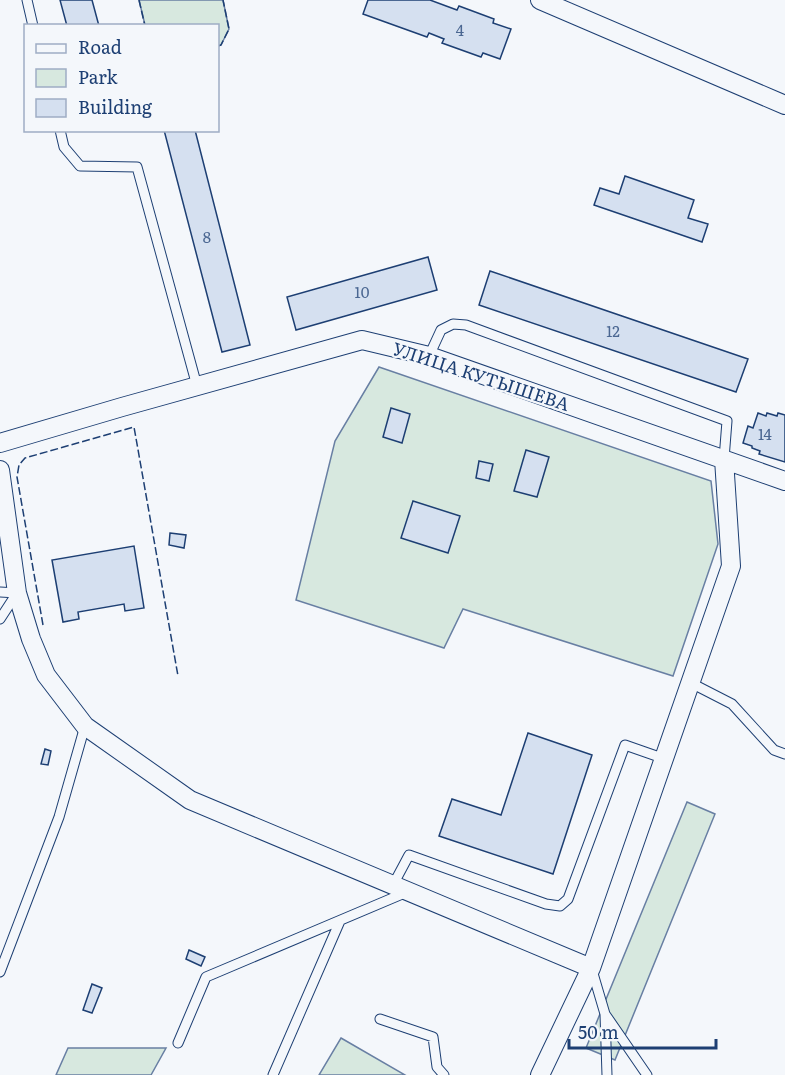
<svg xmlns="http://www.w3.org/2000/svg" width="785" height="1075" viewBox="0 0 785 1075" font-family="Literata,serif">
<rect width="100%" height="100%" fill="#f4f7fb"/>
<!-- green -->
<path fill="#d7e8df" stroke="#687fa3" stroke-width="1.5" d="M 139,0 L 223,0 L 229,29 L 221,45 L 218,46 L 218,26 L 145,25 Z
M 379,367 L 711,481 L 718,544 L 673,676 L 463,609 L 444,648 L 296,600 L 335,441 Z
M 687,802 L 715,814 L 615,1060 L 586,1048 Z
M 341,1038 L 405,1075 L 319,1075 Z
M 68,1048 L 166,1048 L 151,1075 L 56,1075 Z"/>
<!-- building -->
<path fill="#d5e0f0" stroke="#1d3f73" stroke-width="1.5" d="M 60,0 L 92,0 L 99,26 L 67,26 Z
M 368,0 L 430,0 L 457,10 L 459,6 L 494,19 L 493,23 L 511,29 L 500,59 L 483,53 L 481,57 L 442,43 L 444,39 L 429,33 L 427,37 L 363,14 Z
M 164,130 L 195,130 L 250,345 L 222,352 Z
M 625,176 L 694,200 L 688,218 L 708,224 L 702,242 L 594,205 L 600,188 L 619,194 Z
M 428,257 L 437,290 L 296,330 L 287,297 Z
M 490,271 L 748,359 L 736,392 L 479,305 Z
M 391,408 L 410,414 L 402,443 L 383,437 Z
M 758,413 L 766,416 L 767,413 L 777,416 L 778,413 L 785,415 L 785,462 L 759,454 L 760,451 L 752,448 L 752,446 L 743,443 L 748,426 L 753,428 Z
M 526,450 L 549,457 L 537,497 L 514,491 Z
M 479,461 L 493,464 L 489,481 L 476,478 Z
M 413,501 L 460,516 L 448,553 L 401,538 Z
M 170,533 L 186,535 L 184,548 L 169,545 Z
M 134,546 L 144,608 L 125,611 L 124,604 L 78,612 L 79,619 L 63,622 L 52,560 Z
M 528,733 L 592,755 L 553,874 L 439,836 L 452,799 L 501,815 Z
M 45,749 L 51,751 L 48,765 L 41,764 Z
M 189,950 L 205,957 L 201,966 L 186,959 Z
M 92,984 L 102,988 L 92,1013 L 83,1010 Z"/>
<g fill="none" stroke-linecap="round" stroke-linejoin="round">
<defs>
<path id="service" d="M 27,0 L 33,26
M 60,130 L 64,147 L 80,166 L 137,167 L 197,386
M 429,356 L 441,330 L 453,324 L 466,325 L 727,421 L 724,459
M 0,592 L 17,593 L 0,619
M 691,683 L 732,704 L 774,750 L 785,754
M 393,885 L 409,855 L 546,904 L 560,906 L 568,899 L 625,745 L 665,759
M 592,970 L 605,1014 L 647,1075
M 0,972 L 59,817 L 85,726
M 605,1014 L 607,1075
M 380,1019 L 433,1037 L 437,1067 L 444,1075
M 178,1043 L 206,977 L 407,892
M 273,1075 L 340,921"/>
<path id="minor" d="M 540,0 L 785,105
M 0,443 L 122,407 L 362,340 L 429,356 L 785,481
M 0,470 L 17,593 L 31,639 L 46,675 L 85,726 L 190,800 L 591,968 L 731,566 L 724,459
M 540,1075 L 591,968"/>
</defs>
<!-- service casing -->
<use href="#service" stroke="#1d3f73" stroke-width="11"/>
<!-- minor casing -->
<use href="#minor" stroke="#1d3f73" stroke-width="20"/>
<!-- service -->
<use href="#service" stroke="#f4f7fb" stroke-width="9"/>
<!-- minor -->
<use href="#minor" stroke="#f4f7fb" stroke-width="18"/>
<!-- fence -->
<path stroke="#1d3f73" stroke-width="1.5" stroke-dasharray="8 3" stroke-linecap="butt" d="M 139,0 L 145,26
M 218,46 L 221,45 L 229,29 L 223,0
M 43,625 L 17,477 L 19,465 L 25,458 L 134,427 L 178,676"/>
</g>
<g text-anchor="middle" stroke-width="4.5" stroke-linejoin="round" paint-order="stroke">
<!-- number labels -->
<g font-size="15" fill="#4b6792">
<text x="460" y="36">4</text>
<text x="207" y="243">8</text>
<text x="362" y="298">10</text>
<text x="613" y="337">12</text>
<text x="765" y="440">14</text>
</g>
<!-- street labels -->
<g font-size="18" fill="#1d3f73" stroke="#f4f7fb">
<text transform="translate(481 377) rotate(18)" y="6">УЛИЦА КУТЫШЕВА</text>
</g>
</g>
<!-- legend -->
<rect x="24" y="24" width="195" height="108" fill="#f4f7fb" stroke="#9eadc5" stroke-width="1.5"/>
<rect x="36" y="44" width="30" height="9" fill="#f4f7fb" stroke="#9eadc5" stroke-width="1.5"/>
<text x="78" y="54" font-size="18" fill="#1d3f73">Road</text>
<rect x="36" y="69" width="30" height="18" fill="#d7e8df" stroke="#9eadc5" stroke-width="1.5"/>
<text x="78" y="84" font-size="18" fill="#1d3f73">Park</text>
<rect x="36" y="99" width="30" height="18" fill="#d5e0f0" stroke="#9eadc5" stroke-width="1.5"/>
<text x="78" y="114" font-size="18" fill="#1d3f73">Building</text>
<!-- scale -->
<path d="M569 1039v9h147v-9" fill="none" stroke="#1d3f73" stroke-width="3"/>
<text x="578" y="1039" font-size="18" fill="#1d3f73" stroke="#f4f7fb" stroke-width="4.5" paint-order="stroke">50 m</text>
</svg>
